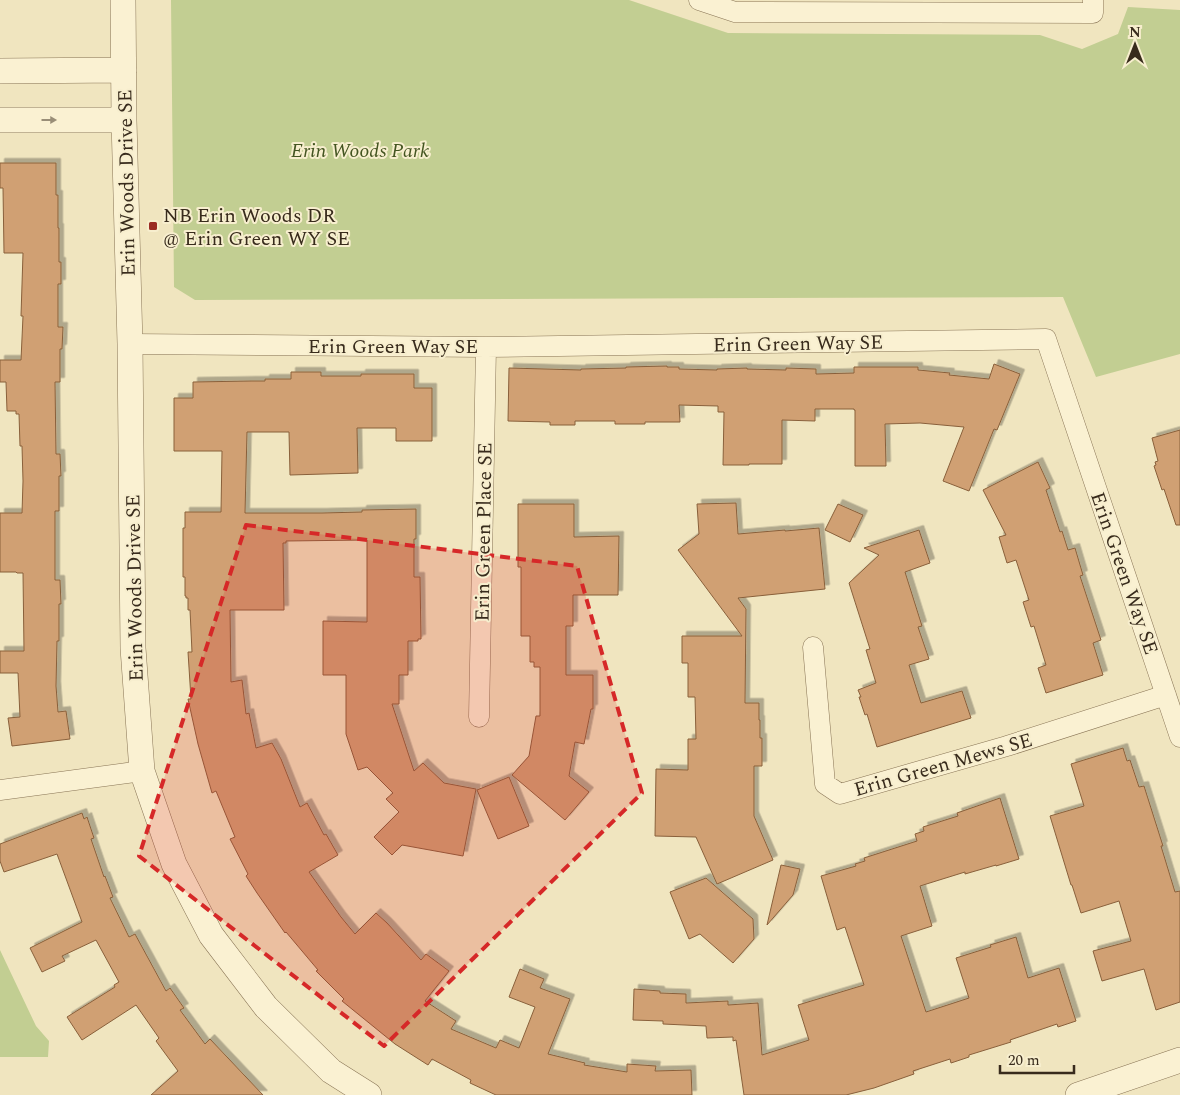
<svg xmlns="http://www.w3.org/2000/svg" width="1180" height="1095" viewBox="0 0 1180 1095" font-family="Spectral,serif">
<defs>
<filter id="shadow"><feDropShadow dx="4.5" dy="-4.5" stdDeviation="0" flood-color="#0004"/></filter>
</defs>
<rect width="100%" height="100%" fill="#f0e5bf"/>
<!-- green -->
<path fill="#c2ce92" d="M 171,0 L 629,0 L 728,33 L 1040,35 L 1082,49 L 1118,34 L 1128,7 L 1180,10 L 1180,354 L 1096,377 L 1063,297 L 195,300 L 174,287 Z
M 0,950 L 36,1026 L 49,1041 L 48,1057 L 0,1057 Z"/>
<!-- building -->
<path fill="#d0a073" stroke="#89603b" filter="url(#shadow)" d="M 0,163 L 56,163 L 56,195 L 58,195 L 58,228 L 59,228 L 59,262 L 61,262 L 61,284 L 58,284 L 58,327 L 63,327 L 62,349 L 60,349 L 60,382 L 55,382 L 56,454 L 60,454 L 61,476 L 59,476 L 59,511 L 55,511 L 55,580 L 60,580 L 61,604 L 59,604 L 59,641 L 57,641 L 56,686 L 58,712 L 66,711 L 70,739 L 12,746 L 8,718 L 20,717 L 18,673 L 0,673 L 0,651 L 24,651 L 23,573 L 17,573 L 16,572 L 0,572 L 0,513 L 22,513 L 23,481 L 22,446 L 20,446 L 19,414 L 16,414 L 16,411 L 7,411 L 6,382 L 0,382 L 0,360 L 21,360 L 23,316 L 21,316 L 23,253 L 4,253 L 3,188 L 0,188 Z
M 994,364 L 1020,374 L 997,430 L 994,429 L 969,491 L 943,481 L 964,427 L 920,423 L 885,424 L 886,466 L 855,466 L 855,410 L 854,410 L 854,409 L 815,409 L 815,421 L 782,420 L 782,464 L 749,464 L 749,465 L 723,465 L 724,412 L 718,412 L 718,406 L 679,405 L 680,422 L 645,422 L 645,424 L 615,424 L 615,421 L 575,421 L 575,425 L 550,425 L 550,422 L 508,421 L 509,368 L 581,370 L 581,369 L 626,368 L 626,367 L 667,366 L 667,367 L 679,367 L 679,369 L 717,370 L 717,369 L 747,368 L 747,369 L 786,370 L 786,368 L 816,369 L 816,374 L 854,373 L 854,367 L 918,367 L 918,370 L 950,373 L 949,375 L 989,379 Z
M 291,372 L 321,372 L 321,376 L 361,376 L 361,374 L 414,374 L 414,388 L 432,388 L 432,441 L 396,441 L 396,428 L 357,428 L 358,473 L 290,475 L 289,432 L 247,432 L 245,513 L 322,513 L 362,512 L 362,510 L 416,509 L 416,539 L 414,539 L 414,577 L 420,577 L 421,639 L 418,639 L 418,641 L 408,641 L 408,675 L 399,675 L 399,704 L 392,704 L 414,771 L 423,763 L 444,783 L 476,789 L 463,856 L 402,845 L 392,855 L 374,837 L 399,812 L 386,799 L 393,793 L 367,767 L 358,770 L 346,734 L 346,675 L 323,675 L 323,621 L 367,622 L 367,540 L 286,541 L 286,543 L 283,543 L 284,610 L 230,610 L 231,682 L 242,680 L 246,714 L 249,713 L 256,748 L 272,743 L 281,759 L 300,807 L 307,803 L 324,835 L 326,834 L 338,855 L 309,872 L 341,917 L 355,934 L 376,913 L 387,923 L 421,960 L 426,954 L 449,971 L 425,1001 L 456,1021 L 451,1029 L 496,1048 L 500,1040 L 519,1048 L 535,1007 L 509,997 L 520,969 L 544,979 L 540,988 L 570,999 L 548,1054 L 585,1063 L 584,1065 L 627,1072 L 627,1064 L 656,1066 L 655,1071 L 691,1070 L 692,1095 L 496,1095 L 470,1083 L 471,1080 L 432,1059 L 428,1065 L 395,1044 L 342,1001 L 344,999 L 316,971 L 318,970 L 286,932 L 285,933 L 257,893 L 246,876 L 248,874 L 230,839 L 235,837 L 216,791 L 212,793 L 198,744 L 188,699 L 191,699 L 188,652 L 192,652 L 190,610 L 188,610 L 188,598 L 186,598 L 186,596 L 185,596 L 185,577 L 183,577 L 183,528 L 185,528 L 185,512 L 221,512 L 222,451 L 174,451 L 174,398 L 193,398 L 193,382 L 251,381 L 265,381 L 265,379 L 291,379 Z
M 1180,430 L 1180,525 L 1176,525 L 1164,489 L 1162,490 L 1154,466 L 1156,465 L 1155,462 L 1158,461 L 1152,438 Z
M 1038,462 L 1050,488 L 1046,490 L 1060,532 L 1062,531 L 1068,550 L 1075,548 L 1083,575 L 1080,576 L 1101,640 L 1093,643 L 1103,675 L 1046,693 L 1038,668 L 1046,665 L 1034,626 L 1031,627 L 1023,602 L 1029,600 L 1016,560 L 1007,563 L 999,537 L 1006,535 L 983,490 Z
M 736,503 L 738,534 L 785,530 L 785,531 L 819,528 L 825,589 L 738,598 L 746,609 L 745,703 L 759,703 L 759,720 L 760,720 L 760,738 L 762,738 L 762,766 L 754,766 L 754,816 L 773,860 L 717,884 L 696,837 L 655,836 L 656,769 L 688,770 L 688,739 L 696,739 L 695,697 L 688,697 L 688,663 L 682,663 L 682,636 L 742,636 L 678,550 L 699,534 L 697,504 Z
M 518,504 L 574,504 L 574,537 L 619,536 L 618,595 L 573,595 L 573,626 L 566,626 L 566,675 L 593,675 L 593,709 L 591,709 L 584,744 L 575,742 L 569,776 L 589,792 L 565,820 L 512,775 L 529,756 L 536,716 L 540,716 L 540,667 L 534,667 L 534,662 L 530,662 L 530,636 L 521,636 L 521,567 L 518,567 Z
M 838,504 L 863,515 L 850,542 L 825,530 Z
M 919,530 L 930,563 L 905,572 L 922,626 L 918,627 L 929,659 L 909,665 L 921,703 L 962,691 L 971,718 L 877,747 L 867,714 L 865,715 L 859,697 L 861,697 L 858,690 L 876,683 L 866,650 L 870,649 L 849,583 L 879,555 L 864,548 Z
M 1123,748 L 1127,761 L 1130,760 L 1139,787 L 1144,786 L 1163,846 L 1161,846 L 1175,892 L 1180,891 L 1180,1002 L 1156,1010 L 1144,969 L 1102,981 L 1093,951 L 1131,941 L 1119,901 L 1081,913 L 1072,885 L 1071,885 L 1050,816 L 1084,806 L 1071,764 Z
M 509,777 L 529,826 L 498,839 L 477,790 Z
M 1000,798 L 1019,859 L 996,866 L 996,865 L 965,874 L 965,872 L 920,886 L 932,926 L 901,936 L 926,1012 L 969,998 L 956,958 L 991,947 L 990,945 L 1016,937 L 1028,978 L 1059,968 L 1076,1021 L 1058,1027 L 1057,1024 L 1010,1040 L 1011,1042 L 969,1055 L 969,1057 L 951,1063 L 950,1059 L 913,1071 L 914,1074 L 874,1088 L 846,1095 L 744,1095 L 736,1040 L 733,1041 L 733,1037 L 707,1038 L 706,1026 L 663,1024 L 663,1021 L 633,1020 L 634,989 L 660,991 L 660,993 L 686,994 L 686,1003 L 728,1001 L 728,1005 L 758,1003 L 762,1055 L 809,1040 L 798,1005 L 864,985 L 845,927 L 837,930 L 821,876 L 856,866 L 855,864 L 865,861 L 864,858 L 917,841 L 915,834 L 924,831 L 923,827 L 958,816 L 957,813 Z
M 82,813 L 84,819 L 87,817 L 94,838 L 91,839 L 104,877 L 105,876 L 113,897 L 110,898 L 129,937 L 135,934 L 166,991 L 170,988 L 184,1008 L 180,1010 L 205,1044 L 210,1039 L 263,1095 L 151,1095 L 178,1071 L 156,1041 L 159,1038 L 136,1005 L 82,1040 L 67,1017 L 115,987 L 114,985 L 119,982 L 96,940 L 62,956 L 65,961 L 42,972 L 30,948 L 82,922 L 57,854 L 4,872 L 0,861 L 0,844 Z
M 781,865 L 800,869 L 793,895 L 767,925 Z
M 706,878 L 753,919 L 754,939 L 733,963 L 700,934 L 689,939 L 670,892 Z"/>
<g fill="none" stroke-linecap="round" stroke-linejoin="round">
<defs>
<path id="minor" d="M 699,0 L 735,12 L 1093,13 L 1093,0
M 130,344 L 486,347 L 1046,339 L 1180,737
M 813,647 L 825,784 L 840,794 L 1007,746 L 1166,695
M 479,717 L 486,347
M 0,790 L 142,771"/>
<path id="tertiary" d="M 123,0 L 124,120 L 130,344 L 133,648 L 142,771 L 174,864 L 211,935 L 266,1007 L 331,1071 L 369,1095
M 0,71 L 124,70
M 0,120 L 124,120
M 1078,1095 L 1180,1060"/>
</defs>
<!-- minor casing -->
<use href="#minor" stroke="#897556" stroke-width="21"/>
<!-- tertiary casing -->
<use href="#tertiary" stroke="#897556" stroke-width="26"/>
<!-- minor -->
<use href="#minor" stroke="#faf1d2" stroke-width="20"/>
<!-- tertiary -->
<use href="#tertiary" stroke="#faf1d2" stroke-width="25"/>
</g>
<!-- one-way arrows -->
<defs><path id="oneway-solid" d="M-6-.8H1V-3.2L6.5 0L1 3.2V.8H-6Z" transform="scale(1.25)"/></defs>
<use fill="#998e77" href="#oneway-solid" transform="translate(49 120)"/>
<!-- marked area -->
<path fill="#d62828" fill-opacity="0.2" stroke="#d62828" stroke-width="4" stroke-dasharray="10 6" stroke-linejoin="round" d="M 246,525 L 577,566 L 642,793 L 384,1046 L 139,856 Z"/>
<!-- markers -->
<rect fill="#9b2c24" stroke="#f7eece" stroke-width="2" x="148" y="221" width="10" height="10" rx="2.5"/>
<g text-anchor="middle" stroke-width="4" stroke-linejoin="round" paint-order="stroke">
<!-- park labels -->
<g font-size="20" font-style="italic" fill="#445521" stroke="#f7eece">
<text x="360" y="157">Erin Woods Park</text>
</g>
<!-- street labels -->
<g font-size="20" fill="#382b1c" stroke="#f7eece">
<text transform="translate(126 183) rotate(-91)" y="7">Erin Woods Drive SE</text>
<text transform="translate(798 343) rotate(-1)" y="7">Erin Green Way SE</text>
<text x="393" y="353">Erin Green Way SE</text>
<text transform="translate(483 532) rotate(-89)" y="7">Erin Green Place SE</text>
<text transform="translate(1125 573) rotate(71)" y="7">Erin Green Way SE</text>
<text transform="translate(134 588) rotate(-91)" y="7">Erin Woods Drive SE</text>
<text transform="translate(943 764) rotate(-16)" y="7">Erin Green Mews SE</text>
</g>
<!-- poi labels -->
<g font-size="20" fill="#382b1c" stroke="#f7eece" text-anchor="start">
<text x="163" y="222">NB Erin Woods DR<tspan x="163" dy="23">@ Erin Green WY SE</tspan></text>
</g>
</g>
<!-- north arrow -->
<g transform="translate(1135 45)" stroke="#f7eece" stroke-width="4" paint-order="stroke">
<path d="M0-4L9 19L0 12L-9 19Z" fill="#382b1c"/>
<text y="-8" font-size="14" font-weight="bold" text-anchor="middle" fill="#382b1c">N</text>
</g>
<!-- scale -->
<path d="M1000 1065v8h74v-8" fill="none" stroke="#382b1c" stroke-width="2.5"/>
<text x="1008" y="1065" font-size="15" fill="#382b1c" stroke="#f7eece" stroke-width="4" paint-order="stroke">20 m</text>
</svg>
